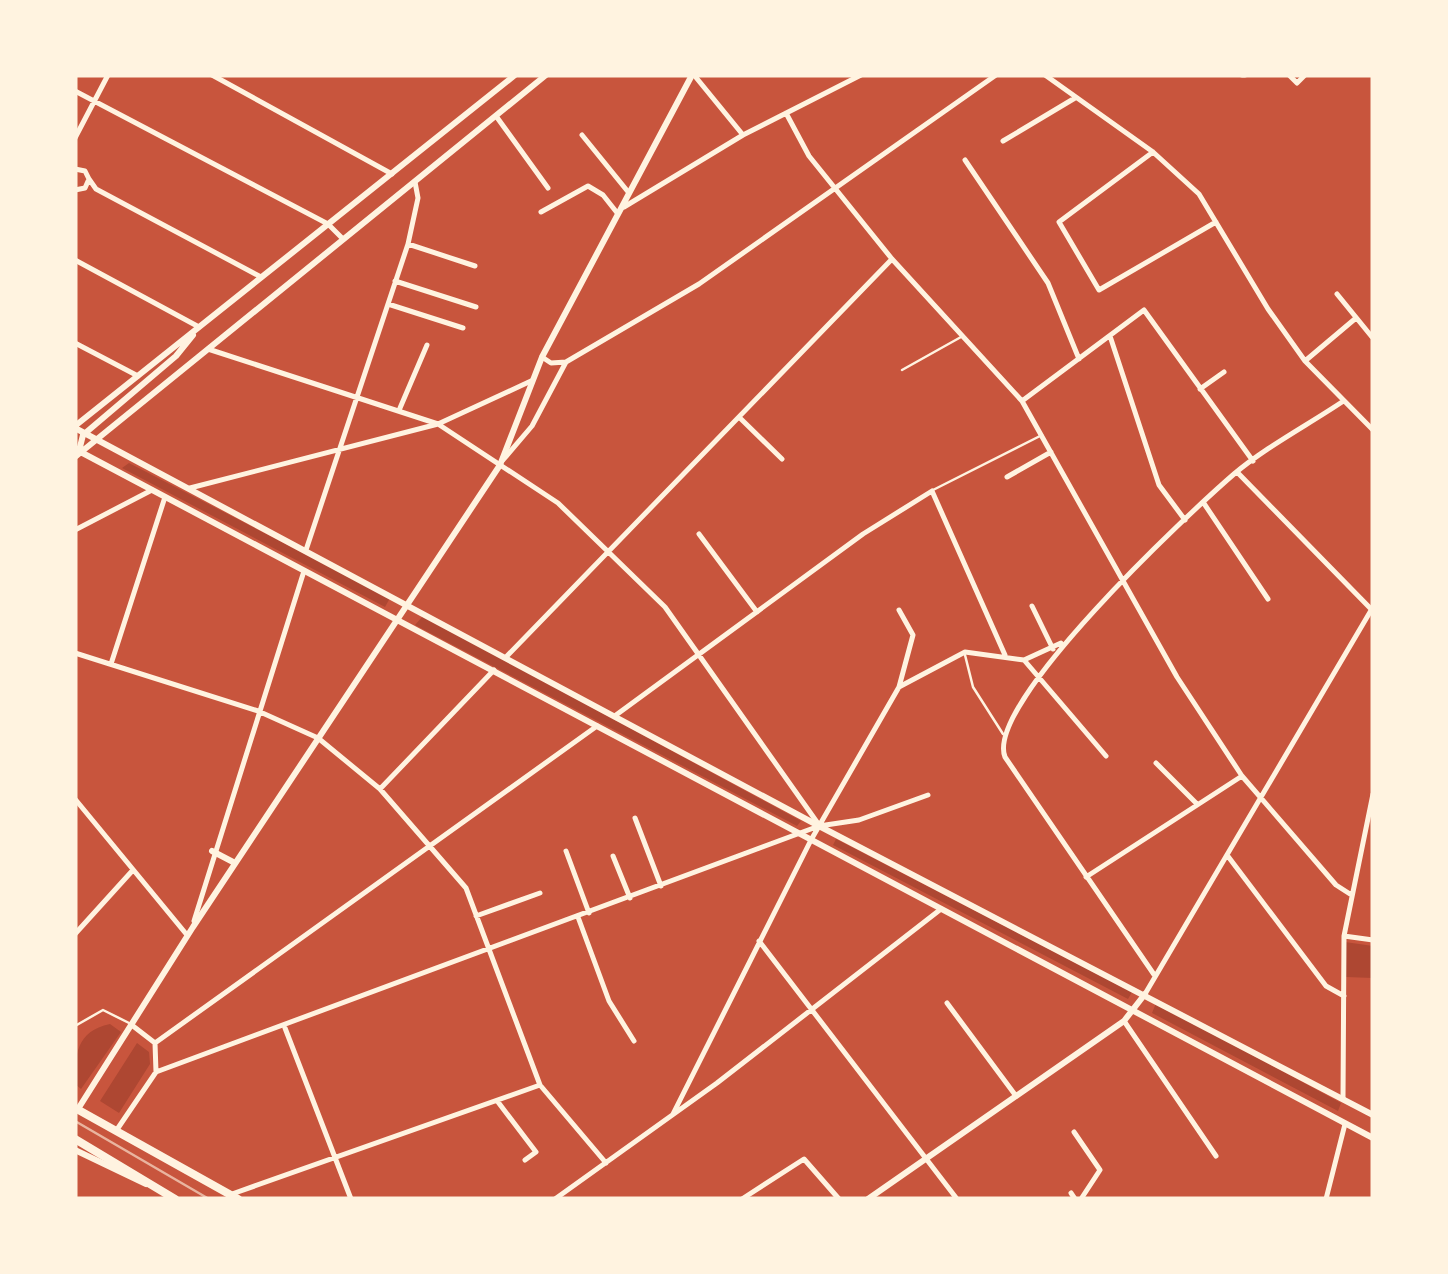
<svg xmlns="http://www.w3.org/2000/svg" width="1448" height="1274" viewBox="0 0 1448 1274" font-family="'Noto Serif',serif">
<rect width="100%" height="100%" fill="#c8553d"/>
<!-- green -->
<path fill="#ae4732" d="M 129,463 L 390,598 L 385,607 L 122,468 Z
M 423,616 L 801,821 L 797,826 L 415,625 Z
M 836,839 L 1132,992 L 1128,999 L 833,845 Z
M 1345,942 L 1373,946 L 1373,978 L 1346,977 Z
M 1156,1003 L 1341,1103 L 1338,1111 L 1152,1013 Z
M 110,1024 L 121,1032 L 81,1089 L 75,1084 C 75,1055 76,1031 110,1024 Z
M 137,1043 L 149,1052 L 150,1064 L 119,1113 L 100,1101 Z"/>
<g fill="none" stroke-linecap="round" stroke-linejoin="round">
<!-- service -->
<path stroke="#fff3e0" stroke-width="2.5" d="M 902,370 L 961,337
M 933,490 L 1042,435
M 965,655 L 973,687 L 1003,734
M 75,1026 L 103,1010 L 131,1024"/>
<!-- minor -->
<path stroke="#fff3e0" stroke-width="5" d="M 212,75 L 392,174
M 694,75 L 743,135
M 1045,75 L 1153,152 L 1199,194 L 1268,309 L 1305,361 L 1373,430
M 1242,75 L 1245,75
M 1289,75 L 1297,83 L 1305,75
M 75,91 L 328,224 L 343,239
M 786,113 L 809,156 L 892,259 L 1022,401 L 1177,677 L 1242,776 L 1336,885 L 1350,894
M 496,116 L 548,188
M 582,135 L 629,193
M 75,138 L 108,75
M 1003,141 L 1075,98
M 1153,152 L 1059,222 L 1099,290 L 1216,222
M 965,160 L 1048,283 L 1079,359
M 75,169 L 85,171 L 89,179 L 85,188 L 75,190
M 89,179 L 96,189 L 261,277
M 624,207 L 743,135 L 861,75
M 541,212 L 588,186 L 603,195 L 618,214
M 408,244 L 475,266
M 75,260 L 199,327
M 395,281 L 476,307
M 1337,294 L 1372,337
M 388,304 L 463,328
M 1110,336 L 1159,485 L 1185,520
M 75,343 L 138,376
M 208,349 L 438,424 L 558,503 L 665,607 L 819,825
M 542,357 L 551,363 L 566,362 L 699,284 L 996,75
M 1305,361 L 1356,318
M 1200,389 L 1224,372
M 1022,401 L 1144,310 L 1253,461
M 400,408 L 427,345
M 741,419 L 782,459
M 503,460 L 532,426 L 566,362
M 1237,472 L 1371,609
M 1007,477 L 1051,452
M 190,488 L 438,424 L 531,381
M 1203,502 L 1268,599
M 75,530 L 152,490
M 699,534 L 757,612
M 306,550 L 408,244 L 418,198 L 415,182
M 1032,606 L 1053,649
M 899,610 L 913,635 L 899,687
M 75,653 L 258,711 L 318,738 L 380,789 L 466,888 L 540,1085 L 606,1163
M 507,656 L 892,259
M 1024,660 L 1106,756
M 111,664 L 165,497
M 616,715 L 863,534 L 932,491 L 1005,655
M 1156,763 L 1196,803
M 380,789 L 494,670
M 75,799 L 187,935
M 635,818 L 661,886
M 566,851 L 589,913
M 1227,855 L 1326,986 L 1344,996
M 613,856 L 630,898
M 1086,877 L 1242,776
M 476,916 L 540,893
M 578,917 L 609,1001 L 634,1041
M 194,921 L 304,571
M 75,934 L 133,870
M 1344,936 L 1373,940
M 759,941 L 957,1199
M 1155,976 L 1005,757 C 984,704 1190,512 1234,474 C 1266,447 1306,426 1342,402
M 1145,994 L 1373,607
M 947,1003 L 1016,1096
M 1124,1021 L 1216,1156
M 133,1026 L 155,1043 L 156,1072
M 285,1028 L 351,1199
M 155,1043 L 597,726
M 1343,1099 L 1344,936 L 1373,794
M 498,1102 L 536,1152 L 525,1160
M 673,1114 L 811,840 L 899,687 L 965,652 L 1024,660 L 1061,643
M 116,1131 L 156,1072 L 819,826 L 859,820 L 928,795
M 1074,1132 L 1100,1170 L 1081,1199
M 1071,1193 L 1075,1199
M 232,1194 L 540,1085
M 555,1199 L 717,1083 L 941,909
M 742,1199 L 804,1159 L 839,1199
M 1326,1199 L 1345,1124"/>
<!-- tertiary -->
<path stroke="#fff3e0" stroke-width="6" d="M 212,851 L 235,863
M 78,1109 L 193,927 L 500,465 L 542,357 L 692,75
M 868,1199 L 1124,1021 L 1145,994"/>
<!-- secondary -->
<path stroke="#fff3e0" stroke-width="6" d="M 75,426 L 515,75
M 75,428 L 819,826 L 1373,1115
M 75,449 L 1373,1138
M 79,451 L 83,435 L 176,356 L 193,335
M 75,457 L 546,75
M 75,1150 L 146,1184"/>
<!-- trunk -->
<path stroke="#fff3e0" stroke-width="8" d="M 75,1108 L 238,1199
M 75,1139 L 175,1199"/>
<!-- rail -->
<path stroke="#e9b49f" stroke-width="2.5" d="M 75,1121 L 209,1199"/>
</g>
<!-- border -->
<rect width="1448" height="1274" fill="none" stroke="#fff3e0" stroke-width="155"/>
</svg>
